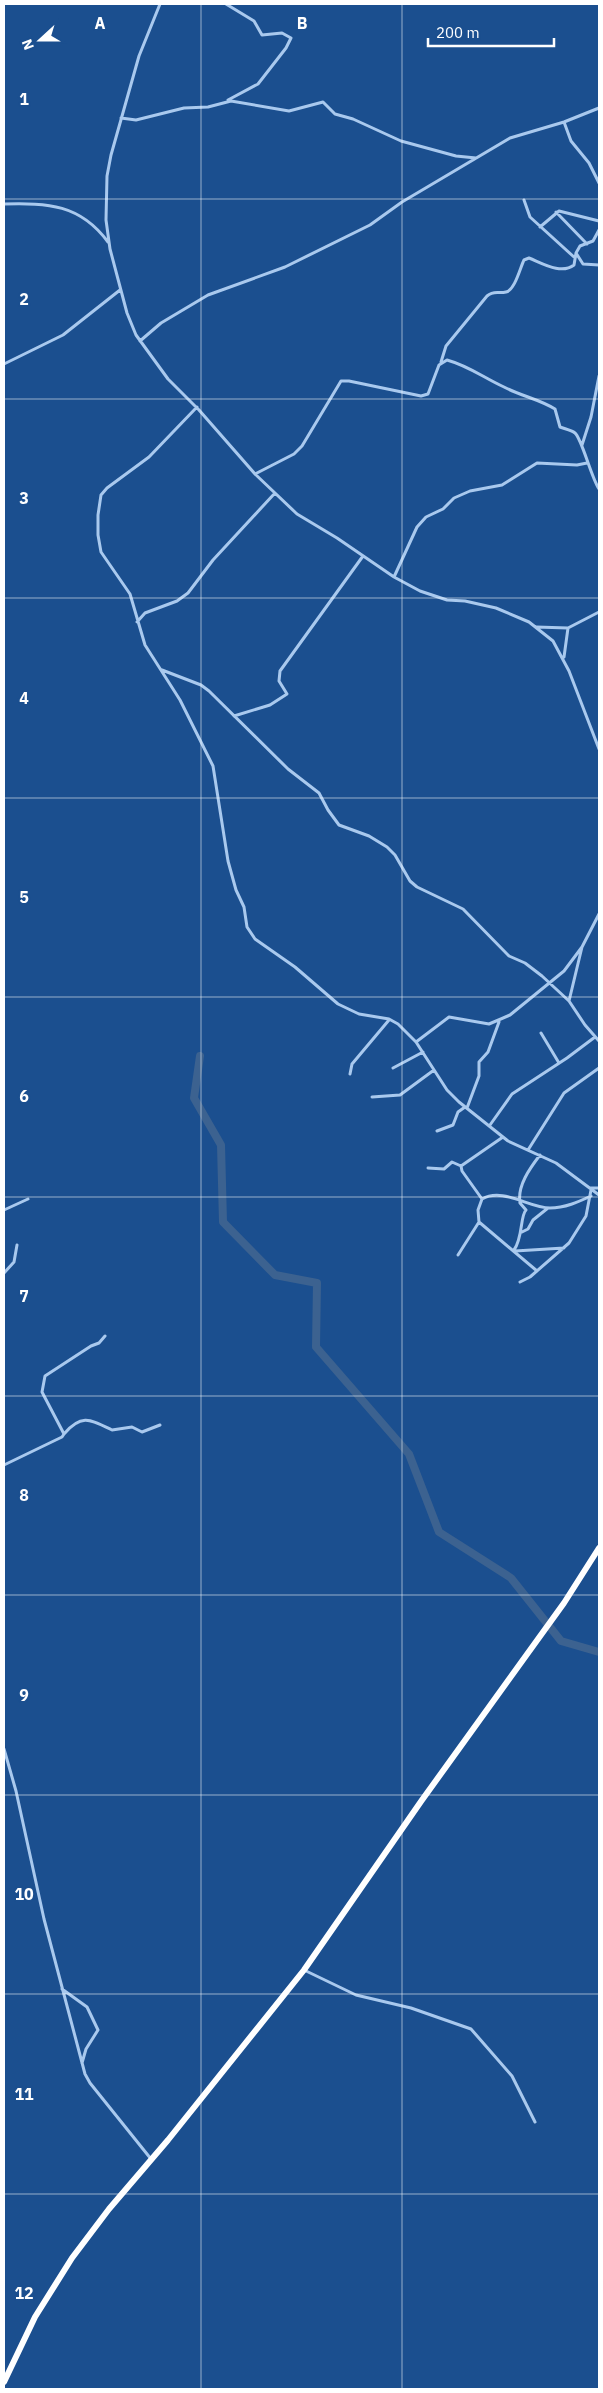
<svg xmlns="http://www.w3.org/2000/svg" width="603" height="2393" viewBox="0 0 603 2393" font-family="'IBM Plex Sans',sans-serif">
<rect width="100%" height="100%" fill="#1b4f8f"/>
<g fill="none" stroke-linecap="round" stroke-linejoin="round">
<!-- river -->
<path stroke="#3c6290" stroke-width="8" d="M 200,1056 L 194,1098 L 221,1145 L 223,1222 L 275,1275 L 317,1283 L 316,1347 L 409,1454 L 439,1532 L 511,1578 L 561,1641 L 599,1652"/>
<!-- street -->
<path stroke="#a9c9ee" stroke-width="3" d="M 160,4 L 139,56 L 111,155 L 107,176 L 106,220 L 110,249 L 127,313 L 136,335 L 168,379 L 199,410 L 255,474 L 297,514 L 337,538 L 394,577 L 420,591 L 447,600 L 465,601 L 496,608 L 529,622 L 553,641 L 569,671 L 599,749
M 226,4 L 254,21 L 262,35 L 282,33 L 291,38 L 286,48 L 258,84 L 228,100
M 121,118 L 136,120 L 184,108 L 208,107 L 231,101 L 289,111 L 323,102 L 335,114 L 353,119 L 401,141 L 456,156 L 476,158
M 564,122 L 571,141 L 589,163 L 599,183
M 524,200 L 530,217 L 574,257
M 4,204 C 48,203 80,204 108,242
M 556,212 L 587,244
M 540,227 L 559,211 L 599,221
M 599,230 L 593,241 L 580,246 L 576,253 L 583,264 L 599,265
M 140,341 L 161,323 L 208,295 L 285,267 L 370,225 L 402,202 L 510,138 L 564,122 L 599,108
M 441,362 L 446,346 L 487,296 C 494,290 498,294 506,292 C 515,290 520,268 524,260 L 529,258 C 542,263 561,275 574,265 L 576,253
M 4,364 L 63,335 L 120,290
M 197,407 L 149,457 L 107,488 L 101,495 L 98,515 L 98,535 L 101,552 L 130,594 L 145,645 L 180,700 L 213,766 L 228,861 L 236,890 L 244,907 L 247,927 L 255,939 L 295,967 L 338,1004 L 359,1014 L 389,1019 L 398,1024 L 416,1042 L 447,1090 L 459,1102 L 508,1141 L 556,1163 L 599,1195
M 582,445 L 591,417 L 599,376
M 255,474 L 294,454 L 302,446 L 341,381 L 349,381 L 421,396 L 428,394 L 439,365 L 447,360 C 469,366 484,378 504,387 C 521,396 539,399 555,409 L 560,427 C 565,429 571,430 575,433 C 582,439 591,477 599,489
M 394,577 L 417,527 L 426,517 L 443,509 L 454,498 L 470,491 L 502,485 L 537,463 L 577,465 L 587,463
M 137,622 L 145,613 L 177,601 L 188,593 L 213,560 L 275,493
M 536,627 L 568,628 L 599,612
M 564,657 L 568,628
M 162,670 L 201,685 L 209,691 L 288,769 L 319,793 L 328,810 L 339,825 L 369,836 L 387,847 L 395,855 L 410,881 L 417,887 L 463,909 L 509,956 L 525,963 L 542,976 L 569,1001 L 585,1025 L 599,1041
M 234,716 L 270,705 L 287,694 L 279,681 L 280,671 L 363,556
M 569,1001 L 582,947
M 541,1033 L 559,1063
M 416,1042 L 449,1017 L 489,1024 L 510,1015 L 564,971 L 582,947 L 599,914
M 393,1068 L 423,1052
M 350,1074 L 352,1064 L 389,1020
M 372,1097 L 400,1095 L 434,1070
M 467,1108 L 479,1076 L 479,1062 L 488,1052 L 499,1022
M 490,1125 L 512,1094 L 567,1058 L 595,1037
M 437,1131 L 453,1125 L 458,1112 L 465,1107
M 528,1150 L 564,1093 L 599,1068
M 428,1168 L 444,1169 L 452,1162 L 461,1166
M 590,1188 L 599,1188
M 482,1199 C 503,1187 529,1208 550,1208 C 565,1208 578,1202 591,1196
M 4,1210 L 28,1199
M 479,1222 L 537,1271
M 522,1232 L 528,1229 L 533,1220 L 548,1208
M 514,1250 C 523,1238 520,1216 526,1210 L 520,1203 C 517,1186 530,1168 540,1155
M 515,1251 L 564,1248
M 458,1255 L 479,1222 L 478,1210 L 482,1199 L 462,1171 L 461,1166 L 503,1137
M 4,1273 L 14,1262 L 17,1245
M 520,1282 L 530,1277 L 569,1243 L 586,1216 L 591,1190
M 64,1434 C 82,1413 91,1420 112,1430 L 132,1427 L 142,1432 L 160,1425
M 4,1465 L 62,1437 L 64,1434 L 42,1392 L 45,1376 L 91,1346 L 99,1343 L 105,1336
M 4,1749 L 16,1791 L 44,1919 L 85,2074 L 90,2083 L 151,2159
M 304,1970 L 356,1995 L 411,2008 L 471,2029 L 512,2076 L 535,2122
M 62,1989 L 87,2007 L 98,2030 L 86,2049 L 82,2063"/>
<!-- highway -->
<path stroke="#fff" stroke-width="6" d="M 4,2382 L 35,2317 L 72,2258 L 109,2209 L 168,2140 L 304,1970 L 422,1800 L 564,1603 L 599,1548"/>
</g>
<!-- grid -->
<path fill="none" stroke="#fff" stroke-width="1" stroke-opacity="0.55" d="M 201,4 L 201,2389M 402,4 L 402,2389M 4,199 L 599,199M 4,399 L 599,399M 4,598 L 599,598M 4,798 L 599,798M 4,997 L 599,997M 4,1197 L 599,1197M 4,1396 L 599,1396M 4,1595 L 599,1595M 4,1795 L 599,1795M 4,1994 L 599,1994M 4,2194 L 599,2194"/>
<g font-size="16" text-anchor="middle" font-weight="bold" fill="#fff" stroke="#1b4f8f" stroke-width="4" stroke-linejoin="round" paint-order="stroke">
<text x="100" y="29">A</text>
<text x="302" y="29">B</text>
<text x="24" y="105">1</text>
<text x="24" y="305">2</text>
<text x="24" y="504">3</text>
<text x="24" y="704">4</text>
<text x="24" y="903">5</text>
<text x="24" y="1102">6</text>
<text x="24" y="1302">7</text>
<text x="24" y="1501">8</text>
<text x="24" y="1701">9</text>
<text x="24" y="1900">10</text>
<text x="24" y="2100">11</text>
<text x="24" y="2299">12</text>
</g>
<!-- border -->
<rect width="603" height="2393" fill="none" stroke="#ffffff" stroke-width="10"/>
<!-- north arrow -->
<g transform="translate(40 40) rotate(249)" stroke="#1b4f8f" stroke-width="4" paint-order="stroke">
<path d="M0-4L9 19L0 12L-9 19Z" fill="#ffffff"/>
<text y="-8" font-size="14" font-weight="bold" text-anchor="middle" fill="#ffffff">N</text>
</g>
<!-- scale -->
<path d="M428 38v8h126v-8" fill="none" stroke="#ffffff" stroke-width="2.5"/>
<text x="436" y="38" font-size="15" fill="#ffffff" stroke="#1b4f8f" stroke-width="4" paint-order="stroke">200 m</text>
</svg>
